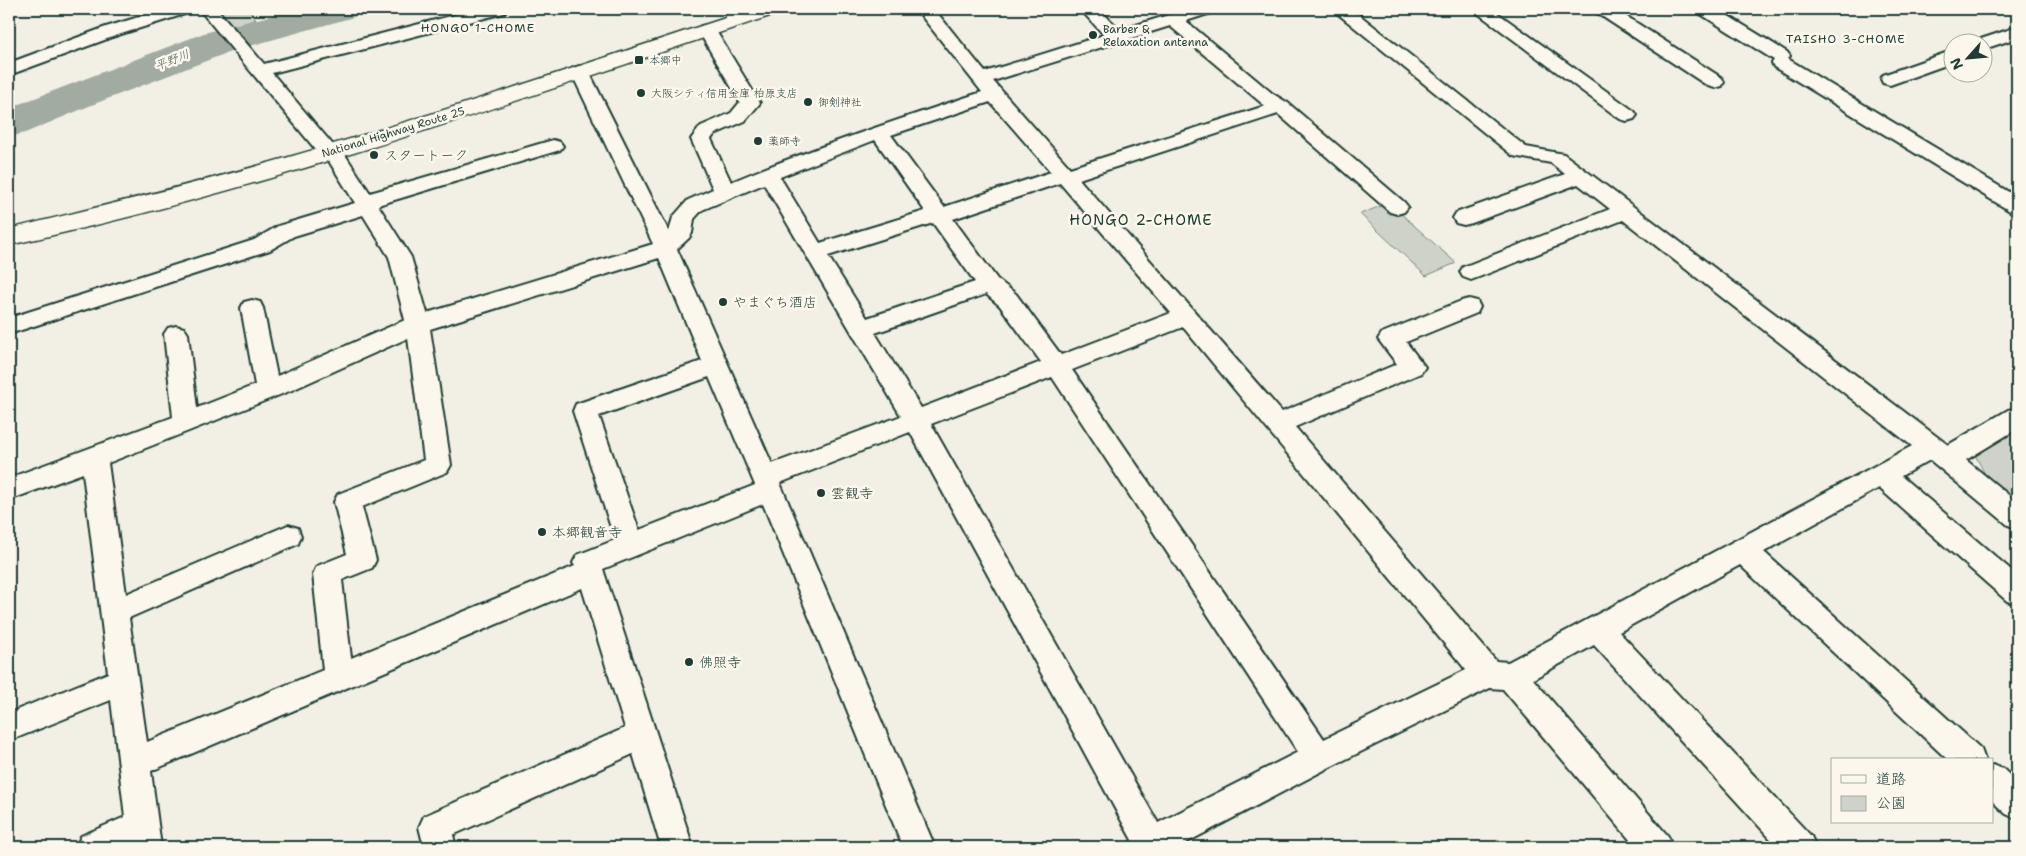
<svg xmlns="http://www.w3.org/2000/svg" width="2026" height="856" viewBox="0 0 2026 856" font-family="'Shantell Sans','Klee One',sans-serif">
<rect width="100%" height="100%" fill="#f2f0e5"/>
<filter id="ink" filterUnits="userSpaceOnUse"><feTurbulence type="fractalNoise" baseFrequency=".02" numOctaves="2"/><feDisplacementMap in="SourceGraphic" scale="10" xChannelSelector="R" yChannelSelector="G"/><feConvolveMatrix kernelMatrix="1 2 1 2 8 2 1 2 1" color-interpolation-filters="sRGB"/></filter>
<g filter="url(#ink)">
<!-- green -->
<path fill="#cfd2c8" stroke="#77887e" d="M 216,9 L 248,9 L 256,19 L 232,28 Z
M 1389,203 L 1456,263 L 1426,276 L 1360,214 Z
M 2017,429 L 2017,502 L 1988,480 L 1974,453 Z"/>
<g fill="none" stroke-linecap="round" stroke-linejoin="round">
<!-- river -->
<path fill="#a2aba1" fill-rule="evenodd" d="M 296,9 L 360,9 L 354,17 L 232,51 L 94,104 L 25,133 L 9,137 L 9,108 L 204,33 Z"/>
<defs>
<path id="minor" d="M 165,9 L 191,9 L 188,13 L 118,35 L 9,75 L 9,63 L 106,27 Z
M 199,9 L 217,9 L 264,64 L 478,9 L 507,9 L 504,13 L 272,73 L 333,145 L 340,147 L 370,193 L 553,140 L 560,142 L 563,146 L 560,150 L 378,205 L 411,257 L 427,313 L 653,244 L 571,72 L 573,68 L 580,66 L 587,68 L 669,232 L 673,217 L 688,200 L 713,189 L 691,139 L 701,126 L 731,113 L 740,102 L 698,30 L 701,26 L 707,25 L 713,26 L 760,103 L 745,121 L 715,134 L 711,139 L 731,182 C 813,148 897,120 982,92 L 916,9 L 934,9 L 985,72 L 1104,35 L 1080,9 L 1099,9 L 1120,30 L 1188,9 L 1214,9 L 1211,13 L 1186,21 L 1273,94 L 1288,103 L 1404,202 L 1408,207 L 1404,212 L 1397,214 L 1390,212 L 1278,114 L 1079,179 L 1282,412 L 1397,364 L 1378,339 L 1382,333 L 1461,301 L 1469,299 L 1477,301 L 1480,307 L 1477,313 L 1406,342 L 1425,367 L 1421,373 L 1295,427 L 1496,661 L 1508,662 L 1912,446 L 1623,220 L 1479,277 L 1471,280 L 1463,277 L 1460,272 L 1463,267 L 1610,209 L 1578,184 L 1472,223 L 1464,225 L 1456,223 L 1453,218 L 1456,213 L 1565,174 L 1551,163 L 1513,156 L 1332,9 L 1352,9 L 1526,147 L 1564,154 L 1948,445 L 2008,410 L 2017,408 L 2017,429 L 1966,460 L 2017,502 L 2017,528 L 2008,525 L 1930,460 L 1901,476 L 2017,575 L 2017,604 L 2007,601 L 1879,488 L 1764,552 L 1981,749 L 1985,760 L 1948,760 L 1740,565 L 1619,632 L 1811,836 L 1816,847 L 1778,847 L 1594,645 L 1533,679 L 1668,836 L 1673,847 L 1636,847 L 1503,689 L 1490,688 L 1330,767 L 1178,847 L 1129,847 L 1132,840 L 910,432 L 780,483 L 935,847 L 903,847 L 763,504 L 603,569 L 693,847 L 661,847 L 633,754 L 453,835 L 456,847 L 424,847 L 419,827 L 424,816 L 625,728 L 582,588 L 151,771 L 161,847 L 76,847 L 81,836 L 125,817 L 111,700 L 9,741 L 9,713 L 108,673 L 83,473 L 9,500 L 9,478 L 173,417 L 164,334 L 168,328 L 176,326 L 184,328 L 188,334 L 197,408 L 255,385 L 241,308 L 244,302 L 252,300 L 260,302 L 263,308 L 277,376 L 405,320 L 389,257 L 363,215 L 294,236 L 270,250 L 9,334 L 9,318 L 254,240 L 278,226 L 355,203 L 327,158 L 321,156 ZM 1170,26 L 1265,106 L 1070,168 L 993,81 ZM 990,102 L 1051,172 L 944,207 L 891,135 ZM 875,140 L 925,211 L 820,243 L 780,177 ZM 1060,183 L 1171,313 L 1061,355 L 1016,294 L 997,279 L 953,219 ZM 764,184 L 901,416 L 772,464 L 677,249 L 689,238 L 692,233 L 694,219 L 702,210 ZM 933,223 L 975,282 L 867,318 L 828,256 ZM 659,258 L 702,361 L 576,404 L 573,411 L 615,540 L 577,555 L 573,563 L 575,566 L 351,658 L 342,580 L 372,568 L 376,560 L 362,507 L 447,472 L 451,465 L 430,329 ZM 986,294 L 1000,306 L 1041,362 L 921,408 L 875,333 ZM 1183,327 L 1466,670 L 1324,739 L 1072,370 ZM 408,338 L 424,460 L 338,494 L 334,502 L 347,554 L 317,566 L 313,574 L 323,670 L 147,742 L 129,618 L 298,544 L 301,536 L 298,528 L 288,525 L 126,594 L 108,463 L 292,390 ZM 709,377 L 755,485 L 639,530 L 599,416 ZM 1052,377 L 1298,752 L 1158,823 L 931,424 Z
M 723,9 L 741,9 L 744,21 L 741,25 L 735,26 L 729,25 Z
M 1472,9 L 1492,9 L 1634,111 L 1637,115 L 1634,119 L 1627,121 L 1620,119 Z
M 1594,9 L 1615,9 L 1722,78 L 1724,82 L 1722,86 L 1715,88 L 1708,86 L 1597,13 Z
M 1696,9 L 1717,9 L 1787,52 L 1790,56 L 1788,59 L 2017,197 L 2017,213 L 2010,211 L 1774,67 L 1772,63 L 1774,60 L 1699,13 Z
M 2017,27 L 2017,38 L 1984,49 L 1984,42 L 1976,42 L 1978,40 Z
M 1954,50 L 1954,62 L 1890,85 L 1883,83 L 1881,79 L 1883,75 Z
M 1992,765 L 2003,769 L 2017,782 L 2017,819 L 2006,814 L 1992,801 Z"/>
<path id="trunk" d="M 753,9 L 782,9 L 779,13 C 525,97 271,189 9,245 L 9,229 C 102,206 196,184 289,157 C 445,112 599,59 753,9 Z"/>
</defs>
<!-- minor casing -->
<use href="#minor" stroke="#1f3d34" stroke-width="4"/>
<!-- trunk casing -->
<use href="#trunk" stroke="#1f3d34" stroke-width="3"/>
<!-- minor -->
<use href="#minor" fill="#fbf7ec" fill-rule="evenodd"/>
<!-- trunk -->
<use href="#trunk" fill="#fbf7ec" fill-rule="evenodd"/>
</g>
</g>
<!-- markers -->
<g fill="#1f3d34" stroke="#fbf7ec" stroke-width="2">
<circle cx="1093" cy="35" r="5"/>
<rect x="634" y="55" width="10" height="10" rx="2.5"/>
<circle cx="641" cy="93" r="5"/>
<circle cx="808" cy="102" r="5"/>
<circle cx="758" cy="141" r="5"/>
<circle cx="374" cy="155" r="5"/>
<circle cx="723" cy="302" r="5"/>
<circle cx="821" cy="493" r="5"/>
<circle cx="542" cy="532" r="5"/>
<circle cx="689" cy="662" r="5"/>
</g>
<g text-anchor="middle" stroke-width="5" stroke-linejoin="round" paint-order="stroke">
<!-- far-poi labels -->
<g font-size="11" fill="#1f3d34" stroke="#fbf7ec" text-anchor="start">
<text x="1103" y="33">Barber &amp;<tspan x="1103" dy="13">Relaxation antenna</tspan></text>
<text x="649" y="64">本郷中</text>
<text x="651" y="97">大阪シティ信用金庫 柏原支店</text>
<text x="818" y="106">御剣神社</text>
<text x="768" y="145">薬師寺</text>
</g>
<!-- far-street labels -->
<g font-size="11" fill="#1f3d34" stroke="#fbf7ec">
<text transform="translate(393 132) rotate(-17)" y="4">National Highway Route 25</text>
</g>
<!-- far-neighbourhood labels -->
<g font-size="12" letter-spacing="1" fill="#1f3d34" stroke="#fbf7ec">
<text x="478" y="32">HONGO 1-CHOME</text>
<text x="1846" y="43">TAISHO 3-CHOME</text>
</g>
<!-- far-water labels -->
<g font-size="12" font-style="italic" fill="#465e55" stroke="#fbf7ec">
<text transform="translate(172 60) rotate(-21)" y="4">平野川</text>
</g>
<!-- poi labels -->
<g font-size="14" fill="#1f3d34" stroke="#fbf7ec" text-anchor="start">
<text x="384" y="160">スタートーク</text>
<text x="733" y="307">やまぐち酒店</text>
<text x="831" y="498">雲観寺</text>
<text x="552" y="537">本郷観音寺</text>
<text x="699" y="667">佛照寺</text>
</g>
<!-- neighbourhood labels -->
<g font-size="15" letter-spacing="1" fill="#1f3d34" stroke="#fbf7ec">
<text x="1141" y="225">HONGO 2-CHOME</text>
</g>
</g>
<!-- margin -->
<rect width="2026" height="856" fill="none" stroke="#fbf7ec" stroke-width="30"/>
<rect x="15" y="15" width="1996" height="826" fill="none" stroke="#1f3d34" stroke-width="2" filter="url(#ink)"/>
<!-- legend -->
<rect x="1831" y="758" width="162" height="65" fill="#fbf7ec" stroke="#a3ada2"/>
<rect x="1841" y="775" width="25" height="8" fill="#fbf7ec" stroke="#a3ada2"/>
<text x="1876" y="784" font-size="15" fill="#1f3d34">道路</text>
<rect x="1841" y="796" width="25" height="15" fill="#cfd2c8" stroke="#a3ada2"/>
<text x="1876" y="808" font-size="15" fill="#1f3d34">公園</text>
<!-- north arrow -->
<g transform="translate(1968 58) rotate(243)"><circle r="24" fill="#fbf7ec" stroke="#a3ada2"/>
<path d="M0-4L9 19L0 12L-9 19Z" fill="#1f3d34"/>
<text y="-8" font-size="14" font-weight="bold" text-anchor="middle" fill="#1f3d34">N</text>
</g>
</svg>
